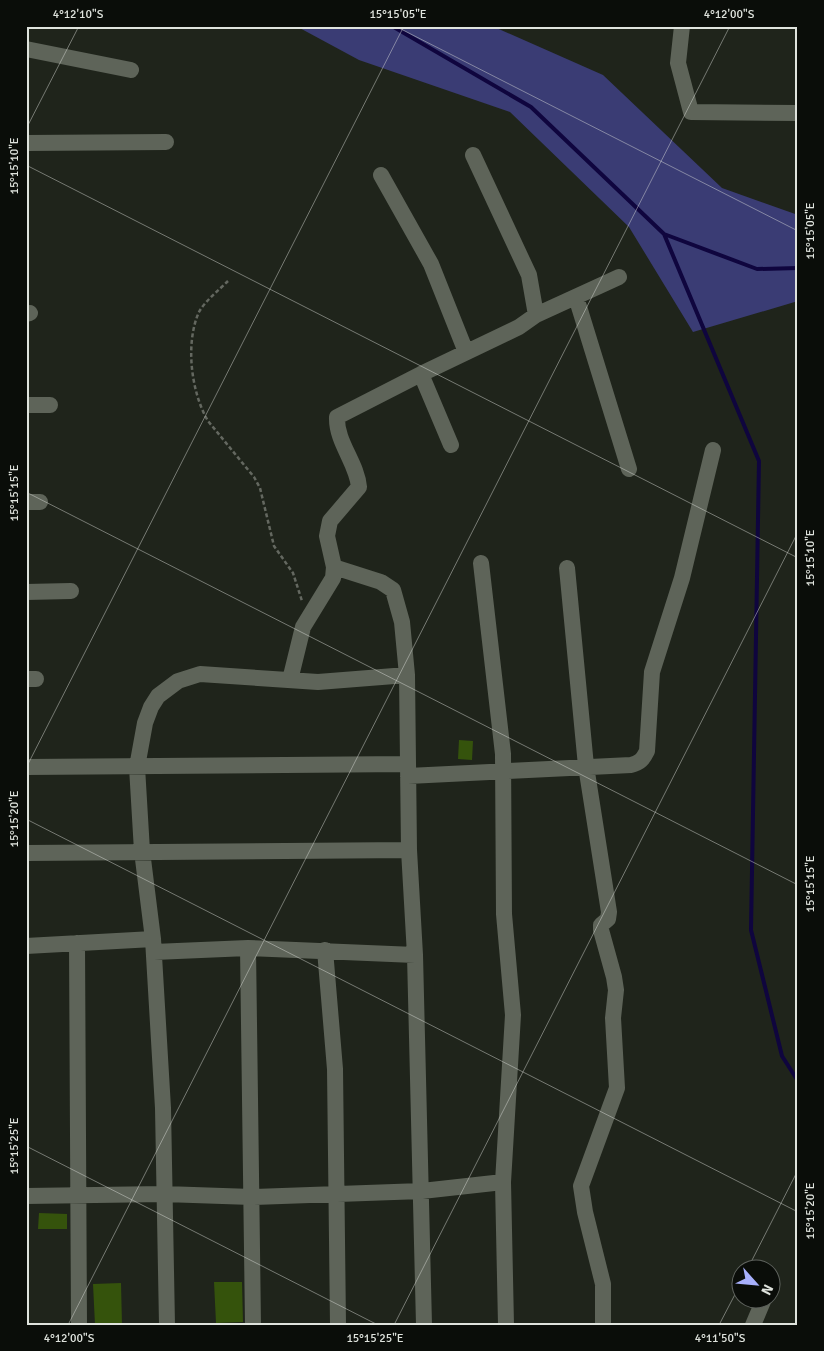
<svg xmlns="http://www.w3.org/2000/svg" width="824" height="1351" viewBox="0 0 824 1351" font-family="Signika,sans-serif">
<rect width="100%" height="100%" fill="#1f241b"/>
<!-- green -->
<path fill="#3a3c74" d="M 296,26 L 492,26 L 603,75 L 722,188 L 798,215 L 798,301 L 693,332 L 629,227 L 510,112 L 359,60 Z"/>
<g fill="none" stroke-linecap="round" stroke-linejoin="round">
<!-- stream -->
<path stroke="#0f053e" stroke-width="4" d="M 392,26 L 531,107 L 664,234 L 759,461 L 751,930 L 782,1056 L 798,1081
M 664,234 L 757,269 L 798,268"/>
</g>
<!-- building -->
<path fill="#35530c" d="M 459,740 L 473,741 L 472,760 L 458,759 Z
M 39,1213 L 67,1214 L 67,1229 L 38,1229 Z
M 214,1282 L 242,1282 L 243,1322 L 216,1323 Z
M 121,1283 L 122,1325 L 95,1325 L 93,1284 Z"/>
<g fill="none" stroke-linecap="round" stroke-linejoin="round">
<!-- path -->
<path stroke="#646860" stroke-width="2.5" stroke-dasharray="4 2.5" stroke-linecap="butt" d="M 228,281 C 219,290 205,301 199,312 C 185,343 191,392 208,421 L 254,477 L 260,488 L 274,546 L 293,573 L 302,601"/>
<!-- minor -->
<path stroke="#5e6459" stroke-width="16" d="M 682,26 L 678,63 L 691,112 L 798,113
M 26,49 L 131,70
M 26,143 L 166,142
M 473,155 L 529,275 L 536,315
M 381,175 L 431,264 L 466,352
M 576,297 L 629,469
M 26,314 L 30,313
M 421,374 L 451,445
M 26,405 L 50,405
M 26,502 L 40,502
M 481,563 L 503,754 L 504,914 L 513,1015 L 503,1182 L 506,1325
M 334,567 L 381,582 L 393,590 L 402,622 L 407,675 L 409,850 L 415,955 L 424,1325
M 567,568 L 586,766 L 609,912 L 608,919 L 601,925 L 601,930 L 614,977 L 616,990 L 613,1018 L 617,1088 L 581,1186 L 585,1212 L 603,1284 L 603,1325
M 26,592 L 71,591
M 26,679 L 36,679
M 290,680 L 303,627 L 333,578 L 334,567 L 327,536 L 330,521 L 359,487 C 357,463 336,442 337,417 L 421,374 L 519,327 L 536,315 L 619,277
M 26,767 L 408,764
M 408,776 L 631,765 C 640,763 643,759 647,751 L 652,672 L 682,578 L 713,450
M 26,853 L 409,850
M 77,943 L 79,1325
M 26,946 L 153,939
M 248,948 L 253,1325
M 325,950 L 335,1069 L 338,1325
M 154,952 L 248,948 L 415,955
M 26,1196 L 164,1194 L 252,1197 L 422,1191 L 503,1182
M 167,1325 L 163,1108 L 153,939 L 142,851 L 137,767 L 145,723 L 151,707 L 158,696 L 178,681 L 200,674 L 318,682 L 407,675
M 753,1325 L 764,1299"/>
</g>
<!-- ticks -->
<path fill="none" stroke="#dfe3dd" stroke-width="1" stroke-opacity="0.45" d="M 395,26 L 798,231M 26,129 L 79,26M 26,165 L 798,558M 26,492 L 798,885M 26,768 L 404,26M 26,819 L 798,1212M 26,1146 L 378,1325M 748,1268 L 798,1170M 68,1325 L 730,26M 394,1325 L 798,532M 719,1325 L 742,1281"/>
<!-- border -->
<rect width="824" height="1351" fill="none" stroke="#0a0d09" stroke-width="55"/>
<!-- north arrow -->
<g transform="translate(756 1284) rotate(117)"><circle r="24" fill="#0a0d09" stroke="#5f635e"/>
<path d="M0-4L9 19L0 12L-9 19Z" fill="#a8b0fc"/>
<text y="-8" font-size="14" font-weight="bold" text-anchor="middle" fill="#dfe3dd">N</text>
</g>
<rect x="28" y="28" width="768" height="1296" fill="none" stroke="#dfe3dd" stroke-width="2"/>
<g font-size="12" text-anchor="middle" fill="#dfe3dd">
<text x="78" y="18">4°12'10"S</text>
<text x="398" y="18">15°15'05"E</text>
<text x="729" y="18">4°12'00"S</text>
<text transform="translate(14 166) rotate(-90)" y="4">15°15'10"E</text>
<text transform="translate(810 231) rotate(-90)" y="4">15°15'05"E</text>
<text transform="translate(14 493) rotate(-90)" y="4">15°15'15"E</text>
<text transform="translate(810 558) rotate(-90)" y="4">15°15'10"E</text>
<text transform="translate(14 819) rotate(-90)" y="4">15°15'20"E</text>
<text transform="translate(810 884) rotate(-90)" y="4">15°15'15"E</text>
<text transform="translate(14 1146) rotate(-90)" y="4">15°15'25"E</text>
<text transform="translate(810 1211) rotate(-90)" y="4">15°15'20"E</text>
<text x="69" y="1342">4°12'00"S</text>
<text x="375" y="1342">15°15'25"E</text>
<text x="720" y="1342">4°11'50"S</text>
</g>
</svg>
